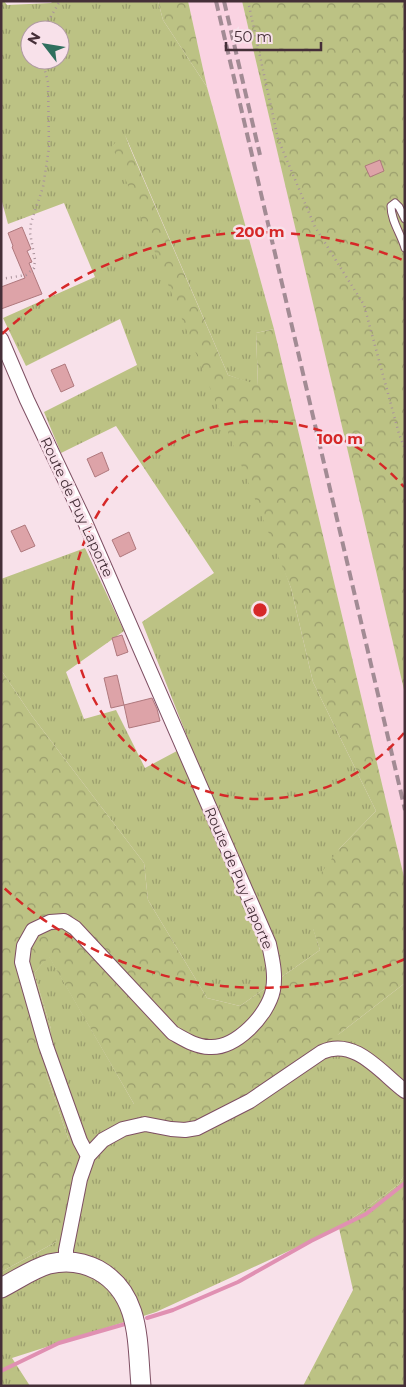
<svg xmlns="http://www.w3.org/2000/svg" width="406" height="1387" viewBox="0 0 406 1387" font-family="Montserrat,sans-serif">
<defs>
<pattern id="grass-tufts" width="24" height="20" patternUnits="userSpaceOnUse" patternTransform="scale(1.25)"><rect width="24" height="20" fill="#bcc284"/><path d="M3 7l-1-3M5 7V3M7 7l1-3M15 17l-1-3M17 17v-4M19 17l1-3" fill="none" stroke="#9b9e6d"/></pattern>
<pattern id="forest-crowns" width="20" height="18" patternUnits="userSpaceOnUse" patternTransform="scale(1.25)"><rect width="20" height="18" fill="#bcc284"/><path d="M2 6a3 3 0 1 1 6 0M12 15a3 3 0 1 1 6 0" fill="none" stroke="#9b9e6d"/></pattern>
</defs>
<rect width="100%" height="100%" fill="#f8e1ea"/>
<!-- built -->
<path fill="#fad3e2" d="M 188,1 L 242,1 L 405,694 L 405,881 L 274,329 L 207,87 Z"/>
<!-- grass -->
<path fill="url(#grass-tufts)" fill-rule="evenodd" d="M 1,1 L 4,1 L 7,5 L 51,3 L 53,1 L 158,1 L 163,20 L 207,87 L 274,329 L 256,333 L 258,386 L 228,375 L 125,135 L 291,588 L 313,682 L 376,811 L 339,849 L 313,928 L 320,950 L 240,1006 L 207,998 L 148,900 L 144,863 L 32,716 L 1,670 L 1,579 L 85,548 L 124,631 L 66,672 L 84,719 L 116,710 L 145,768 L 190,744 L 142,622 L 214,573 L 116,426 L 61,453 L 44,412 L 137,365 L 120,319 L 26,366 L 3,318 L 95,277 L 64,203 L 8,224 L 1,198 ZM 30,30 L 60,30 L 60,60 L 30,60 Z
M 49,956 L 134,1104 L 339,1034 L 405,983 L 405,1174 L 398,1185 L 339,1228 L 156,1312 L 12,1358 L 30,1386 L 1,1386 L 1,1272 L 56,1242 L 69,1141 L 46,1073 L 51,1029 L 34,973 Z"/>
<!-- forest -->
<path fill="url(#forest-crowns)" d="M 158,1 L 188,1 L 207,87 L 163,20 Z
M 242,1 L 405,1 L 405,694 L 255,57 Z
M 124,134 L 228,375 L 258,385 L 256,333 L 274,329 L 405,881 L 405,983 L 339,1034 L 247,1097 L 191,1123 L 168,1124 L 134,1104 L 49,957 L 34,973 L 51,1029 L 46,1073 L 69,1141 L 73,1176 L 56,1242 L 1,1272 L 1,670 L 32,716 L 144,863 L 148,900 L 207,998 L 240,1006 L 320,950 L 313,929 L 313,884 L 339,849 L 376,811 L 313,682 L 291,588 L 112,146 Z
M 405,1174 L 405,1386 L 303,1386 L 353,1290 L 339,1228 L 398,1185 Z"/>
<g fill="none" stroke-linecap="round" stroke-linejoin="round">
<!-- stream -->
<path stroke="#e090b2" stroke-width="4" d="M 147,1318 L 173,1310 L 238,1282 L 311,1241 L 366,1214 L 405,1183
M 1,1371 L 59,1343 L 125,1324"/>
</g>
<!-- building -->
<path fill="#dda3a8" stroke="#af787d" d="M 380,160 L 384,171 L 370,177 L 365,166 Z
M 22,227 L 31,249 L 27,251 L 32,262 L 29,263 L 42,294 L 1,309 L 1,287 L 25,278 L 12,247 L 13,246 L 8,233 Z
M 65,364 L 74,386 L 61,392 L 51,370 Z
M 102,452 L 109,470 L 95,477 L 87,459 Z
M 25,525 L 35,546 L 21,552 L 11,531 Z
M 129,532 L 136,549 L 120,557 L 112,540 Z
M 122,635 L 128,652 L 117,656 L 112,638 Z
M 117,675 L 124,705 L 152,698 L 157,709 L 160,721 L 129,728 L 124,705 L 111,708 L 104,678 Z"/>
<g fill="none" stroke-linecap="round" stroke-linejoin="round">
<defs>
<path id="service" d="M 405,219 L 399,207 L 395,203 L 391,206 C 391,221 401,234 405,248"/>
<path id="minor" d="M 1,339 L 27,400 L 85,522 L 269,944 C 272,959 276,974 273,990 C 268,1015 236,1049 209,1047 C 196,1047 184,1039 173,1033 L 75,928 L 64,921 L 50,922 L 33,930 L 24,946 L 22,962 L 46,1046 L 80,1141 L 88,1156
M 66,1261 L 66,1250 L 80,1179 L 88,1156 L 103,1140 L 123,1129 L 145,1124 L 171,1129 L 185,1130 L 197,1128 L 250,1101 L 322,1052 C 355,1037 381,1073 405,1091"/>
<path id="secondary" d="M 1,1288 C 17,1280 32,1269 49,1264 C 66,1260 83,1262 98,1270 C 141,1294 137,1342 141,1386"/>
</defs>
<!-- service casing -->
<use href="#service" stroke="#7e4f63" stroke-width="9"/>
<!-- minor casing -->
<use href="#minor" stroke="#7e4f63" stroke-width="16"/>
<!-- secondary casing -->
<use href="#secondary" stroke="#7e4f63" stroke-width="21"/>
<!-- path -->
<path stroke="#a9929b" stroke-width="2.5" stroke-dasharray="1 4" stroke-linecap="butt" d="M 248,1 L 278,139 L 315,227 L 364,305 L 399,434 L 405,449
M 43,30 L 60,1
M 1,279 L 26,275 L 34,268 L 35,260 L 30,233 L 31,223 L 43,187 L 49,148 L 48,82 L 42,60"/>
<!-- service -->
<use href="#service" stroke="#fff" stroke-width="7"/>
<!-- minor -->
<use href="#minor" stroke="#fff" stroke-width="14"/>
<!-- secondary -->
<use href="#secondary" stroke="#fff" stroke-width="19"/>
<!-- rail -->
<path stroke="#a28b94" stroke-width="4" stroke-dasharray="10 5" stroke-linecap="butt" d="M 216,1 L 405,810
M 224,1 L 260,155"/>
</g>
<!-- distance rings -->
<g fill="none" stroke="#d62828" stroke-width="2.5" stroke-dasharray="9 6">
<path d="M404 733A189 189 0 1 1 404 487"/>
<path d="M405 959A378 378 0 0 1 2 886M2 334A378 378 0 0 1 405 261"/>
</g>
<g text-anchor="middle" stroke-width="5" stroke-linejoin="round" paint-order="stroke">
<!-- street labels -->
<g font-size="14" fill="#452f38" stroke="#f8e1ea">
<text transform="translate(77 507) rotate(65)" y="5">Route de Puy Laporte</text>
<text transform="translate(239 878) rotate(67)" y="5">Route de Puy Laporte</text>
</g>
</g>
<circle cx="260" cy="610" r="8" fill="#d62828" stroke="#f8e1ea" stroke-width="2.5"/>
<g font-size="15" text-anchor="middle" font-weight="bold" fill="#d62828" stroke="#f8e1ea" stroke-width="5" stroke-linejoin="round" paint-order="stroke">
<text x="260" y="237">200 m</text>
<text x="340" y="444">100 m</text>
</g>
<!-- border -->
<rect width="406" height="1387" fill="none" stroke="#452f38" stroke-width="5"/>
<!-- north arrow -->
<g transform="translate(45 45) rotate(301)"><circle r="24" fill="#f8e1ea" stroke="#b09aa3"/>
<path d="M0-4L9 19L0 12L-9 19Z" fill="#2f6f5e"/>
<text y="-8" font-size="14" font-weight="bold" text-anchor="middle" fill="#452f38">N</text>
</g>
<!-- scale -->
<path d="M226 42v8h95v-8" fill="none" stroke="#452f38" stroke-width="2.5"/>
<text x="234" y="42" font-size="15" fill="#452f38" stroke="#f8e1ea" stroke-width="4" paint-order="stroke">50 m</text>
</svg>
